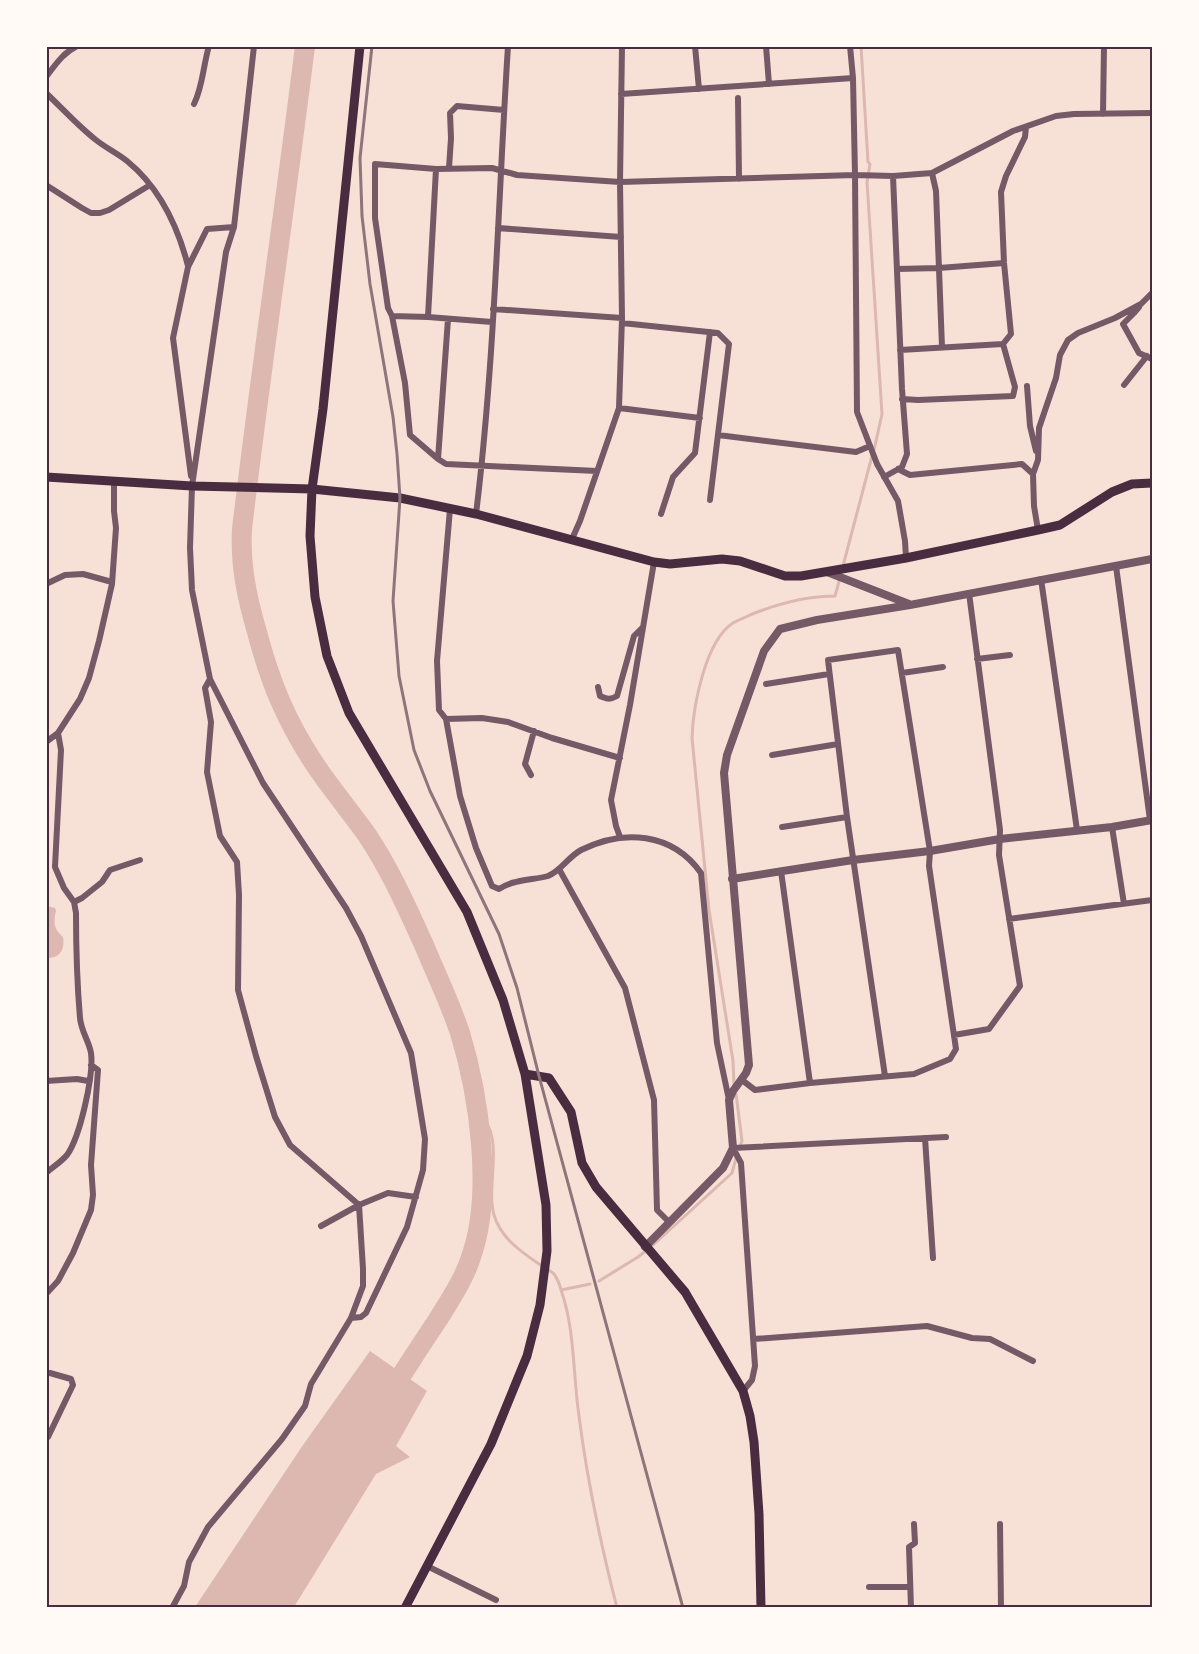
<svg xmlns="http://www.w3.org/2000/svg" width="1199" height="1654" viewBox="0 0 1199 1654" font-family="Helvetica,sans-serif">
<rect width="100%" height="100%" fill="#f7e1d7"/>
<!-- water -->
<path fill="#dcb8b0" d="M 47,906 L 55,908 L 56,911 C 53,923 54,929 63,937 C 65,950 60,958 47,958 Z
M 370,1351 L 427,1391 L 396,1446 L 410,1457 L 376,1474 L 294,1607 L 195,1607 L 303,1445 Z"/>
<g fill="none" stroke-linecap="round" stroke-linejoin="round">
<!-- stream -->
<path stroke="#dcb8b0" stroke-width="3" d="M 861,46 L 868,162 L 870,164 L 867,182 L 882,414 L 874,450
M 843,566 L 872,456
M 734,1084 L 733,1061 L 709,910 L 692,738 C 693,707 705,641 733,623 C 738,620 744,618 750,615 C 777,604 805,596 835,596 L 840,578
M 736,1094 L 742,1141 L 740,1146
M 477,1111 C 507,1137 485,1182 494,1215 C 501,1238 520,1251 539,1264 C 543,1267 550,1270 554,1274 C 557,1278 560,1286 561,1290 C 575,1329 573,1376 579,1416 C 587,1480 601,1545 617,1608
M 653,1245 L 732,1173 L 736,1158
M 599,1281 L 638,1257 L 648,1249
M 561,1290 L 590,1284"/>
<!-- river -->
<path stroke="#dcb8b0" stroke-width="20" d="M 305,46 C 285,208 261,368 242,529 C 240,565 247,598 257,632 C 270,682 287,723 316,766 C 332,790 351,812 367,835 C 390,869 407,908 424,945 C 436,974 450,1003 460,1033 C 479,1095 493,1192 472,1254 C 465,1278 450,1300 437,1321 C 420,1346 404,1372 387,1397"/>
<!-- minor -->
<path stroke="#755966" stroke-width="6" d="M 695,46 L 699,89
M 766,46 L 769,84
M 850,46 L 853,78 L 855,175 L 857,412 L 877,464 L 898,501 L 905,541 L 906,558
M 46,77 C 56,64 63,53 77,46
M 46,93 C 63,109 78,126 96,140 C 106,148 117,153 127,161 C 159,187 178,227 188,266
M 621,94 L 853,78
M 738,98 L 739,179
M 194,104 C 203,86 203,66 209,46
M 1103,114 L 1104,46
M 449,168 L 451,138 L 450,113 L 457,106 L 504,110
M 436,169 L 375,164 L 375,218 L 388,308 L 392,316 L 428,317 L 492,322
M 932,173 L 936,191 L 942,347
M 46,185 L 82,208 L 91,213 L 100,213 L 109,210 L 150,185
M 234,227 L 226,252 L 192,486 L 190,548 L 192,590 L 210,679 L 263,783 L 346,908 L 361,936 L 411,1053 L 425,1139 L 423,1170 L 407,1227 L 366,1313 L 361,1317 L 351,1318
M 498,228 L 621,237
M 897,269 L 939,268 L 1004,263
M 1139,307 L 1134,313 L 1123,324 L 1139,353 L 1152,359
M 493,309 L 622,318
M 392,316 L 405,383 L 410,435 L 438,459
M 428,317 L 436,169 L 492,168 L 517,175 L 620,182 L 855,175 L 893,176 L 932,173 L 1013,131 L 1056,116 L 1074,114 L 1152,113
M 448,319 L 438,459 L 446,464 L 597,471
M 622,323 L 718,333 L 729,344 L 710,500
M 900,350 L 1003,344 L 1011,334 L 1004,263 L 1001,192 L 1006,176 L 1025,137 L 1026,127
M 1124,385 L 1147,356
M 1027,386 L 1030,426 L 1036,451
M 902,399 L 918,400 L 1013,396 L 1015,387 L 1003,344
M 619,408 L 700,418
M 718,435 L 856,452 L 870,446
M 898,469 L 910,475 L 1022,464 L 1033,474
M 191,476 L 173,338 L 188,267 L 207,229 L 234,227 L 254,46
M 884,477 L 902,467 L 907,454 L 902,389 L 893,176
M 450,509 L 437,661 L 439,710 L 446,719 L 482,718 L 508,722 L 552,738 L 620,758
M 476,514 C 495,359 498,202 508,46
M 661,514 L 673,477 L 695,453 L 710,332
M 1038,530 L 1034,506 L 1033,474 L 1038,460 L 1039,428 L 1056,378 L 1060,355 L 1068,340 L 1078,333 L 1115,318 L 1141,304 L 1152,293
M 572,539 L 580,521 L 619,408 L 622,318 L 620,182 L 622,46
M 1116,566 L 1150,820
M 1041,579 L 1077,830
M 46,584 L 65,575 L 83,574 L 112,582
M 977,659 L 1010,655
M 902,673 L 943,667
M 766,684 L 829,674
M 598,687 L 600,696 C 607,699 610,700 617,696 L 634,636 L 642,628
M 446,719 L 460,796 L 476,848 L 492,886 L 499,889 C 504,886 510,883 516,882 C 526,879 538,879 548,876 C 561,871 568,857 581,850 C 623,829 672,832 701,873 L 717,1043 L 729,1100
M 46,742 L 58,733 L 80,699 L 89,678 L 99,641 L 112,584 L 116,528 L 114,511 L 114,481
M 772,755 L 838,744
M 531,775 L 525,764 L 534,731
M 782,827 L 847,817
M 1112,827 L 1124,904
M 620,837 L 616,826 L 611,800 L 630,705 L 654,562
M 559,869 L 625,988 L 654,1100 L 657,1210 L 669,1222
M 781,871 L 810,1083
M 74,902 L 82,898 L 102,882 L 110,870 L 140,860
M 1009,919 L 1152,900
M 954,1035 L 989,1029 L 1020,986 L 999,855 L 1000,830 L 969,593
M 742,1080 L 755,1090 L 810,1083 L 914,1074 L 950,1059 L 956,1049 L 929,866 L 930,851 L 898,650 L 828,660 L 847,817 L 885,1076
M 46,1081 L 77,1079 L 88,1081
M 925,1138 L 933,1258
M 46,1173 C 53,1167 61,1162 67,1155 C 80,1137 94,1075 91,1053 C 89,1041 81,1031 80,1018 C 77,983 76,948 76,913 L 74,902 L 64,888 L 55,867 L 61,750 L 58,733
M 321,1226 L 359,1205 L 388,1193 L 416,1197
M 46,1294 L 58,1281 L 73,1253 L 91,1210 L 93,1195 L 91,1165 L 98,1070 L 91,1065
M 754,1339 L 927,1326 L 972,1338 L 990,1339 L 1033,1361
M 46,1373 L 50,1373 L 71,1379 L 73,1385 L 48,1437
M 743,1391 L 752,1380 L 755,1366 L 741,1163 L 733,1148 L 946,1137
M 1000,1524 L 1001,1608
M 427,1566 L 496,1600
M 869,1587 L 910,1587
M 172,1608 L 184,1586 L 189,1562 L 208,1527 L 282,1439 L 305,1406 L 311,1384 L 351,1318 L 363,1286 L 363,1269 L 359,1205 L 290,1145 L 275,1117 L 256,1056 L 238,990 L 239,895 L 237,862 L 220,836 L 207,772 L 211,722 L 205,688 L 210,679
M 911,1608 L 909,1547 L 915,1543 L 914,1524"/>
<!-- tertiary -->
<path stroke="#755966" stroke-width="8" d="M 827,572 L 909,604
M 732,879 L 853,860 L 930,851 L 1000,839 L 1112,827 L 1152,820
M 645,1247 L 723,1168 L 733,1148 L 729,1100 L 733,1091 L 746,1073 L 749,1065 L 724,773 L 727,755 L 764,651 L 780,629 L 817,620 L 910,605 L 1152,559"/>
<!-- secondary -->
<path stroke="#4a2c40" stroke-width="9" d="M 360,46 L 323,409 L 312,489 L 310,536 L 315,597 L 327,656 L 349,713 L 467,912 L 503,1000 L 525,1074 L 546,1205 L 547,1251 L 540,1305 L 527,1356 L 491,1444 L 405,1608
M 46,477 L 192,486 L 312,489 L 400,498 L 476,514 L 654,562 L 670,564 L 722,559 L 740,561 L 785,576 L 801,576 L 906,558 L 1038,530 L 1060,525 L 1112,492 L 1132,484 L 1152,483
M 525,1074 L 549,1078 L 571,1112 L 582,1163 L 596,1187 L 685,1292 L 743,1391 L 750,1416 L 754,1442 L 759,1514 L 761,1608"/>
<!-- rail -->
<path stroke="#8f747c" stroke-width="3" d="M 372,46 L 360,158 L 362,216 L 370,284 L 393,417 L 397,454 L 400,498 L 393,601 L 399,676 L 414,750 L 430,791 L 499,934 L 517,988 L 539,1076 L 683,1608"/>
</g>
<!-- border -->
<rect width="1199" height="1654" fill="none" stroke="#fffaf5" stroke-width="96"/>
<rect x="48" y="48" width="1103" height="1558" fill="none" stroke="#4a2c40" stroke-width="2"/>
</svg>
